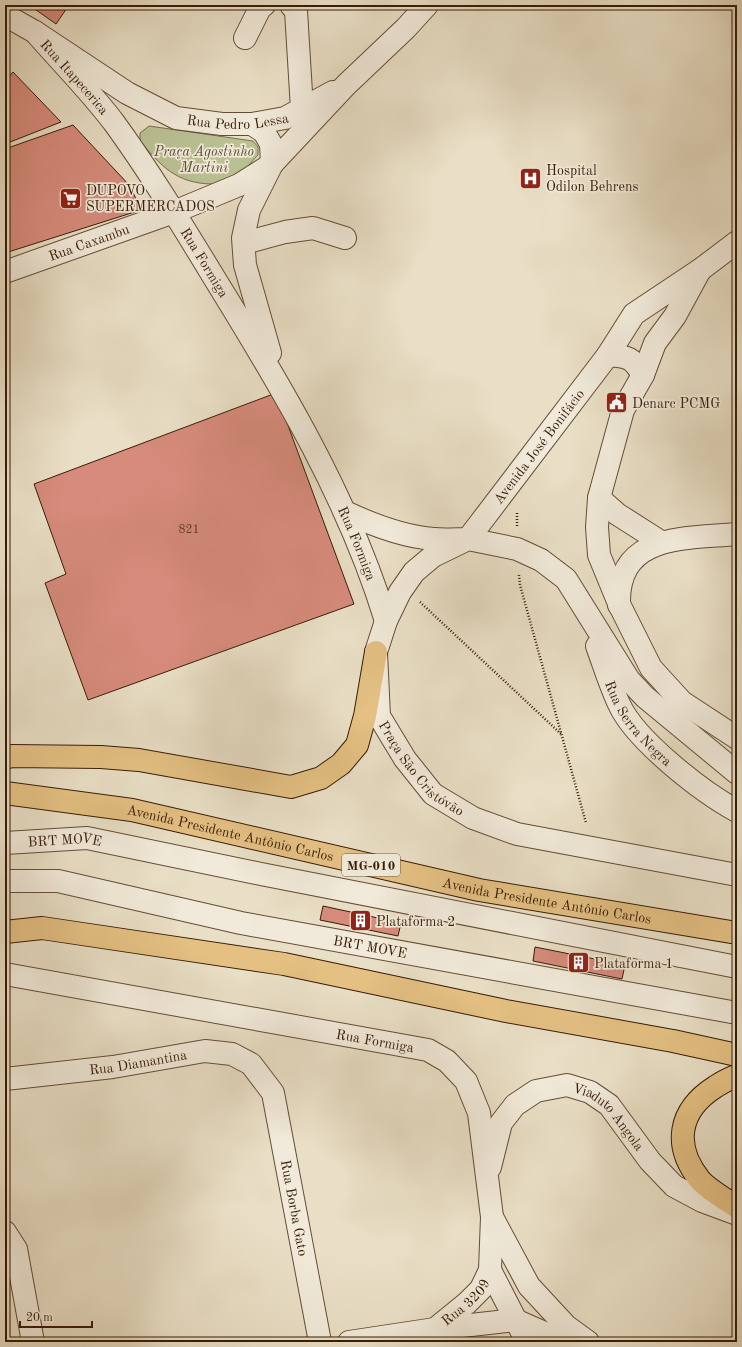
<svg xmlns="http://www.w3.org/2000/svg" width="742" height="1347" viewBox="0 0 742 1347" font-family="'Old Standard TT',serif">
<rect width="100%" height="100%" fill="#e9dfc6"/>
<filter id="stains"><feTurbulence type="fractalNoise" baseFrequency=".005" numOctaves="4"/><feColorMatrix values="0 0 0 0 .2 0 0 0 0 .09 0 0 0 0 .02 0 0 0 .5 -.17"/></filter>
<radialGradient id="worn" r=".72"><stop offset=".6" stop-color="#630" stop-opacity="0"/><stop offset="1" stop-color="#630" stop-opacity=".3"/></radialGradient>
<!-- green -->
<path fill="#b9c193" stroke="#786e4c" d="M 149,126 L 253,141 L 258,147 L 258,155 C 251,162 236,182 226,184 C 222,185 215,184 211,184 C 176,183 161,166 140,141 L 140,133 Z"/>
<!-- building -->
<path fill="#d78b7c" stroke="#371c05" d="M 29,5 L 69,5 L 56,24 Z
M 13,72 L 61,122 L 5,144 L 5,81 Z
M 73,125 L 130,186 L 141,210 L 5,253 L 5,149 Z
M 276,393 L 354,604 L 88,700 L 45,583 L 66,574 L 34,484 Z
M 323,906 L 401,923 L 398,936 L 320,920 Z
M 535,947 L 625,965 L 622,979 L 533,961 Z"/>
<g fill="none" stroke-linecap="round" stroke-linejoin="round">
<defs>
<g id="minor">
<path d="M 291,5 L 296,11 L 302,109"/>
<path id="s1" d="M 5,15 L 35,32 L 127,93 L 176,118 L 222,124 L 252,124 L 285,118 L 333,92"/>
<path id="s2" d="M 35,32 C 61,62 91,92 115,124 C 152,175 185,230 218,284 C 284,391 349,500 386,621"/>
<path d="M 245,38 L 260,8 L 264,5"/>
<path d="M 252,124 L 264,132 L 271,144 L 272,164 L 249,210 L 243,238 L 245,265 L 270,353"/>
<path d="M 244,243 L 285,232 L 313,228 L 345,238"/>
<path d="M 700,270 L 675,316 L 655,343 L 643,375 L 623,410 L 599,498 L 597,527 L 599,555 L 620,606 L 651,668 L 682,702 L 737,738"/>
<path id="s3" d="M 5,272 L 174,212 L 239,185 L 272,164 L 346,85 L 406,28 L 427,5"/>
<path d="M 608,355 C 629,357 632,357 643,375"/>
<path d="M 599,498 L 617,514 L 661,542"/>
<path id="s4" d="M 345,512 C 373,525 404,537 434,539 C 445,540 457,539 468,539 L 608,355 L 634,314 L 700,270 L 737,242"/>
<path d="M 619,605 C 617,533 685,539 737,534"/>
<path id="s5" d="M 597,646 C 604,665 610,685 619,704 C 635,740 702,792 737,811"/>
<path id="s6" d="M 737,773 L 645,697 L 629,680 L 566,579 L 541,560 L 517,549 L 468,539 L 433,556 L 414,572 L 400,592 L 386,621 L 376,652 L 379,716 L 405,759 L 433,794 L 473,818 L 517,834 L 737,875"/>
<path id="s7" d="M 5,843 L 87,838 L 261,874 L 737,967"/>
<path id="s8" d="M 5,881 L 58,881 L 241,923 L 737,1013"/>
<path id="s9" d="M 5,974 L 428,1050 L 447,1061 L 466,1081 L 479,1113 L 492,1217 L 490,1270 L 527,1342"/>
<path id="s10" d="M 5,1079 L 113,1067 L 205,1051 L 232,1054 L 251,1064 L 273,1093 L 320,1342"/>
<path id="s11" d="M 490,1167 L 501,1123 L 515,1105 L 536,1091 L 567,1085 L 590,1092 L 609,1105 L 650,1161 L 674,1186 L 702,1201 L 737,1214"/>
<path d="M 492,1217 L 529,1286 L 566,1326 L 588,1342"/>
<path d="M 5,1232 L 16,1249 L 33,1342"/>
<path d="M 515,1320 L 565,1342"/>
<path id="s12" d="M 435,1329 L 467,1303 L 481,1289 L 490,1270"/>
<path d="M 349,1342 L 435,1329 L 515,1320"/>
</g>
<g id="highway">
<path d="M 5,758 L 12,756 L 101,757 L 139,760 L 291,787 L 321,778 L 341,764 L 357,745 L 365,716 L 376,652"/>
<path id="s13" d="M 5,793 L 132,810 L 479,890 L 737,933"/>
<path d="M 5,932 L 42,928 L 284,964 L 506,1011 L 673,1041 L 737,1055"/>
<path d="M 737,1076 C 729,1078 723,1082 715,1087 C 679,1110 672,1145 700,1180 C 709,1190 725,1199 737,1207"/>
</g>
</defs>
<!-- minor casing -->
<use href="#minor" stroke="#644d35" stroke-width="24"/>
<!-- highway casing -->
<use href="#highway" stroke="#371c05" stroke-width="24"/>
<!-- path -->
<path stroke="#371c05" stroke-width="2.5" stroke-dasharray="1 2" stroke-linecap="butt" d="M 517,526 L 517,513
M 519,575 L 520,585 L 586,823
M 420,602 L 561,734"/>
<!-- minor -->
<use href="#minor" stroke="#f1eada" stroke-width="22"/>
<!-- highway -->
<use href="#highway" stroke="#e4c083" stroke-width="22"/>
</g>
<!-- icons -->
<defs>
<symbol id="hospital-square" viewBox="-11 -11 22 22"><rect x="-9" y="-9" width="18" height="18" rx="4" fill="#8f2418" stroke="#f1eada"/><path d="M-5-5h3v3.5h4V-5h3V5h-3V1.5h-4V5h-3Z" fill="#fff"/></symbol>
<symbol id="supermarket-square" viewBox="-11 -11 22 22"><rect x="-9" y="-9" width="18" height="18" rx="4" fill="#8f2418" stroke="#f1eada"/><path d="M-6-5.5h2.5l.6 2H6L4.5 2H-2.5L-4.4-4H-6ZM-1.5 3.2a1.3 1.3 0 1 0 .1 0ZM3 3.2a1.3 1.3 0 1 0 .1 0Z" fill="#fff"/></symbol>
<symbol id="civic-square" viewBox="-11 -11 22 22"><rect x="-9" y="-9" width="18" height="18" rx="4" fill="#8f2418" stroke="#f1eada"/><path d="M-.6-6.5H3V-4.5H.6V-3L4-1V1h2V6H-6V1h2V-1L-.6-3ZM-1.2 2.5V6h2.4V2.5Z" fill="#fff"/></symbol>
<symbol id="building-square" viewBox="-11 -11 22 22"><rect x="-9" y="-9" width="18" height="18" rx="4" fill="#8f2418" stroke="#f1eada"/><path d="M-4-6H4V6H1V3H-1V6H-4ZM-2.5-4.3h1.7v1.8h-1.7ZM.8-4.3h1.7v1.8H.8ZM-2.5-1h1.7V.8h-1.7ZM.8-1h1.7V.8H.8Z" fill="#fff"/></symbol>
</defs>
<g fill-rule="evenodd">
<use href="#hospital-square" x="518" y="166" width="25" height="25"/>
<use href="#supermarket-square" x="58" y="186" width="25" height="25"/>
<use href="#civic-square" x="604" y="390" width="25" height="25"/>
<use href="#building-square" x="348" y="908" width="25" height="25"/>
<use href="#building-square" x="566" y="950" width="25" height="25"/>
</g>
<g text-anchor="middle" stroke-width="3.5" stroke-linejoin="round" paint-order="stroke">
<!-- number labels -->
<g font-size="12" fill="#5f3823">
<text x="189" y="533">821</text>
</g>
<!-- shield labels -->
<rect fill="#f1eada" stroke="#6f5a45" stroke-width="1" x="342" y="854" width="58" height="22" rx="3"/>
<g font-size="13" font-weight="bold" fill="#371c05">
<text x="371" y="870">MG-010</text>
</g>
<!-- street labels -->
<g font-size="14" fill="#371c05" stroke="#f1eada">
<text dy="5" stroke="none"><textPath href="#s2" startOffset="60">Rua Itapecerica</textPath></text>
<text dy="5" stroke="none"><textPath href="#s1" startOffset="262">Rua Pedro Lessa</textPath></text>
<text dy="5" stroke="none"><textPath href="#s3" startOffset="89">Rua Caxambu</textPath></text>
<text dy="5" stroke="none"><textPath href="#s2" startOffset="287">Rua Formiga</textPath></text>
<text dy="5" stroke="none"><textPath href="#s4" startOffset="244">Avenida José Bonifácio</textPath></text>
<text dy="5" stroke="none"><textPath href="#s2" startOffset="607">Rua Formiga</textPath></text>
<text dy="5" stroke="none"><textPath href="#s5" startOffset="89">Rua Serra Negra</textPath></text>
<text dy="5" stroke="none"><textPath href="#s6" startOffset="655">Praça São Cristóvão</textPath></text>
<text dy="5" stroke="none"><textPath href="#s13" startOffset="229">Avenida Presidente Antônio Carlos</textPath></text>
<text dy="5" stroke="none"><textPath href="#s7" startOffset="60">BRT MOVE</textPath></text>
<text dy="5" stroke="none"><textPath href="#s13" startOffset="553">Avenida Presidente Antônio Carlos</textPath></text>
<text dy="5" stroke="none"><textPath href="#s8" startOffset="372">BRT MOVE</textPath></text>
<text dy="5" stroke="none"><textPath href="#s9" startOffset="376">Rua Formiga</textPath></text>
<text dy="5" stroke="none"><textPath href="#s10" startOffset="134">Rua Diamantina</textPath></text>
<text dy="5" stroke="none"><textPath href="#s11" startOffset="179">Viaduto Angola</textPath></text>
<text dy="5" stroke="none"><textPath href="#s10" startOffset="404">Rua Borba Gato</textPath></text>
<text dy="5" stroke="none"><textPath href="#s12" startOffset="41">Rua 3209</textPath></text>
</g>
<!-- park labels -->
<g font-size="14" font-style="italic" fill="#5e4e30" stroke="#f1eada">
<text x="204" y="156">Praça Agostinho<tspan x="204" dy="16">Martini</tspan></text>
</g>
<!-- poi labels -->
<g font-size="14" fill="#371c05" stroke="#f1eada" text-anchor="start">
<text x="546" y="175">Hospital<tspan x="546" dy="16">Odilon Behrens</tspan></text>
<text x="86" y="195">DUPOVO<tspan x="86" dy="16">SUPERMERCADOS</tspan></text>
<text x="632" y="408">Denarc PCMG</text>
<text x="376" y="926">Plataforma 2</text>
<text x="594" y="968">Plataforma 1</text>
</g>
</g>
<!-- margin -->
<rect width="742" height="1347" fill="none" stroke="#e9dfc6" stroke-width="20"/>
<rect x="6" y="6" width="730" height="1335" fill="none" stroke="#371c05" stroke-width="2"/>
<rect x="10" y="10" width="722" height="1327" fill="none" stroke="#371c05"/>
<!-- scale -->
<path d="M20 1321v6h72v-6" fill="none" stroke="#371c05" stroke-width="2"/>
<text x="26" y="1321" font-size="12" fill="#371c05" stroke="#f1eada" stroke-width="3" paint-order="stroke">20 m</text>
<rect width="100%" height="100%" filter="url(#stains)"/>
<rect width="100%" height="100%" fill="url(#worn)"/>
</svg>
